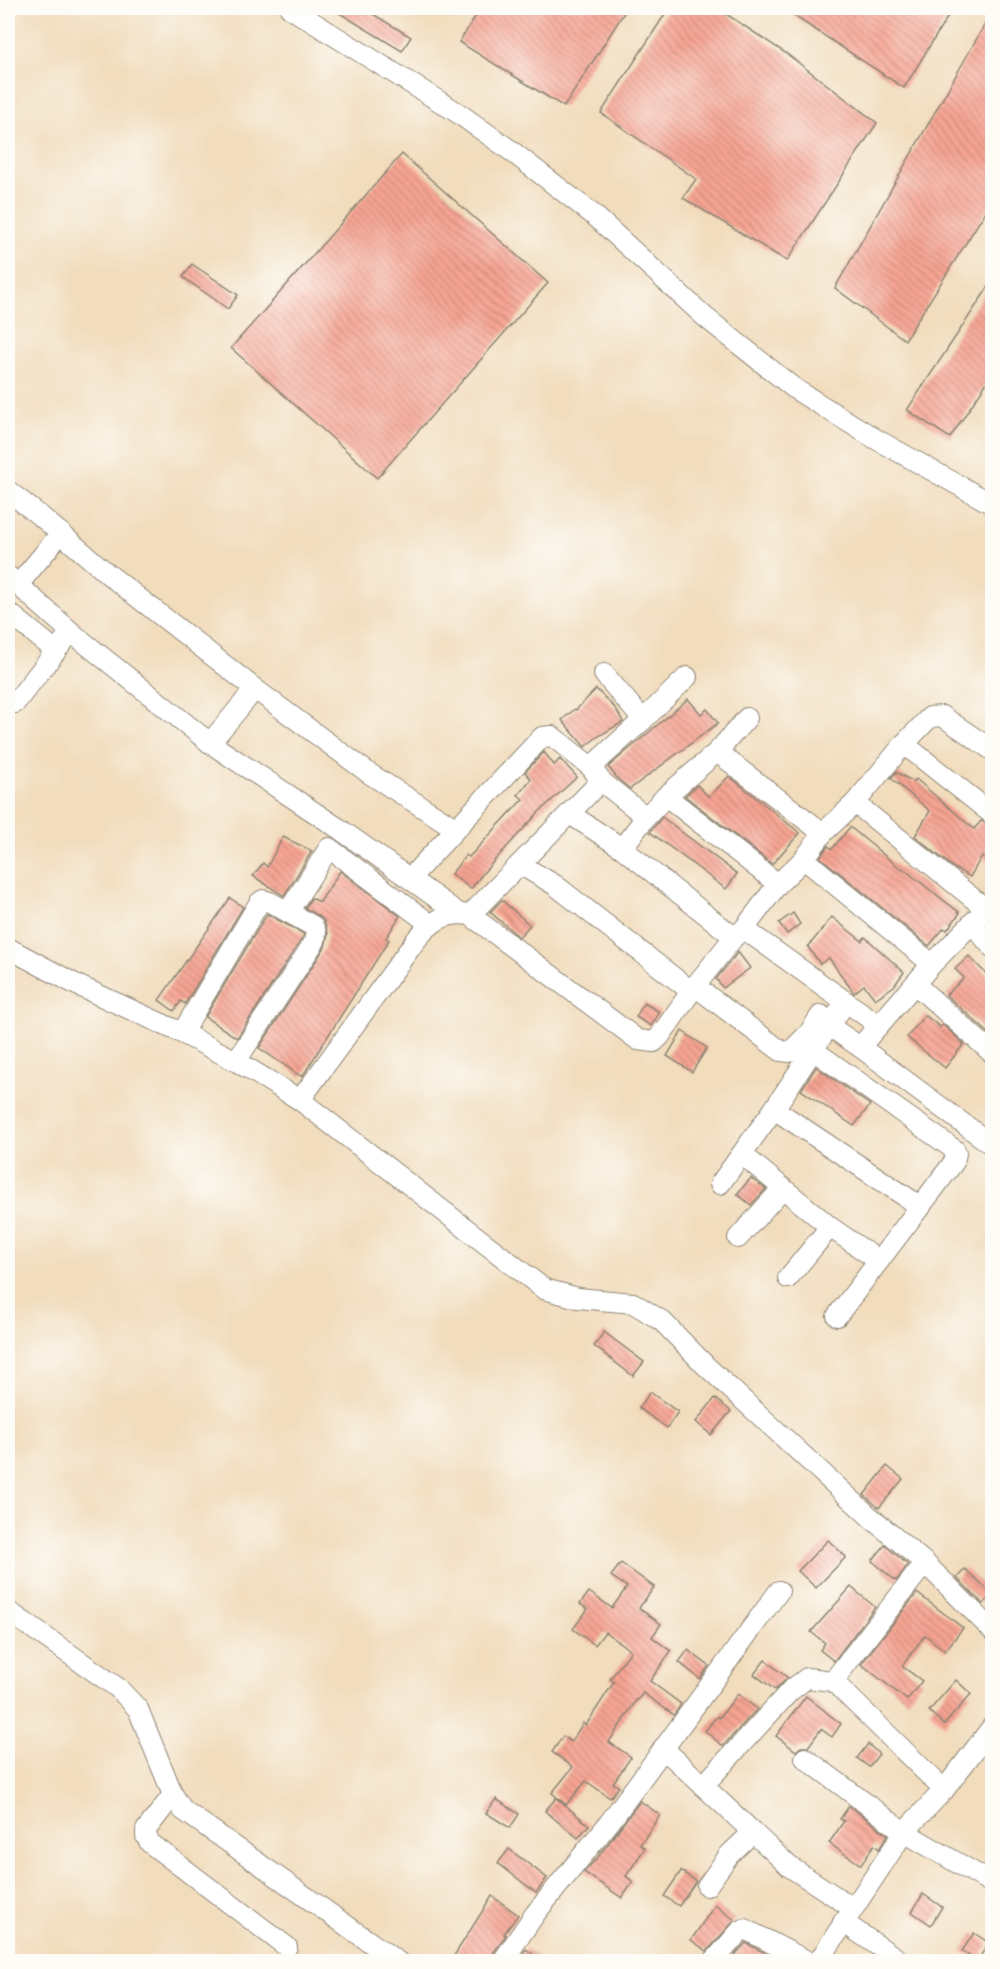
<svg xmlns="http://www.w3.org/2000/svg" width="1000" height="1969" font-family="Delius,sans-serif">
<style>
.building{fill:url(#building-back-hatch)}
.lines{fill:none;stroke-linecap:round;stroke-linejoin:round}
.minor-casing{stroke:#8e8474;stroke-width:22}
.minor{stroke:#fff;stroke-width:20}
</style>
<defs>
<pattern id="building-back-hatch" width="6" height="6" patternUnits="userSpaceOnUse" patternTransform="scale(1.5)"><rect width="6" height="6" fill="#f7a493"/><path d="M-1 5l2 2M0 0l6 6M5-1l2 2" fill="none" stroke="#c88678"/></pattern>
</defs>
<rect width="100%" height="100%" fill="#fdfcf7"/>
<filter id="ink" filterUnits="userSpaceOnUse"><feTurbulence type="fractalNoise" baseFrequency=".0167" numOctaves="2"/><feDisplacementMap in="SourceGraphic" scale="12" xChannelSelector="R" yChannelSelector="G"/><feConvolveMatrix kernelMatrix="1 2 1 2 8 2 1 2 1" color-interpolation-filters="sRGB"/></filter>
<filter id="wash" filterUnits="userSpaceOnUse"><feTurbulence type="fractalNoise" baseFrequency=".008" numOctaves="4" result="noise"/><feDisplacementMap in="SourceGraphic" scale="24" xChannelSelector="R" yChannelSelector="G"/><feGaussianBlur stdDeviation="1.35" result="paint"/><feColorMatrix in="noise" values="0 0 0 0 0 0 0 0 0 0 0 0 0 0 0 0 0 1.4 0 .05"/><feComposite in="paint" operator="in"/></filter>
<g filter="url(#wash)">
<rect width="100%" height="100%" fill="#f1dcbc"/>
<g id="blocks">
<!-- building -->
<g class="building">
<path d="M331,8h32l48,29 -9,14z"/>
<path d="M481,8h146l-63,99 -105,-65z"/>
<path d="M669,8h48l70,46 90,69 -90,138 -104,-63 13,-19 -95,-66z"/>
<path d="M782,8h171l-49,80z"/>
<path d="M993,10v190l-88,140 -70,-52z"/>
<path d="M402,154l146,129 -171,195 -146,-130z"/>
<path d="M192,264l46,31 -10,14 -45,-32z"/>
<path d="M993,280v93l-43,65 -43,-28z"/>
<path d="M596,689l20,20 7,13 -26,15 -12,10 -23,-27 13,-11 1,1z"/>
<path d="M688,699l13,15 6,-5 11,14 -88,66 -12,-10 -10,-12z"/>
<path d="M544,752l10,13 6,-6 17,18 -38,35 -55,60 -13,17 -20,-15 15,-19 3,2 54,-58 -5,-4 13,-16 -6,-7z"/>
<path d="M896,772l18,10 2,-3 58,50 7,-8 12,5v41l-11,-11 -12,21 -16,-9 -39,-32 15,-25 -39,-33z"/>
<path d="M729,776l71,57 -28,31 -87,-68 12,-11 12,12z"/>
<path d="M662,817l75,57 -11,15 -76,-57z"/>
<path d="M850,827l51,42 1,-1 58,45 -13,17 -3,-2 -15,18 -109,-89 8,-11 4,3z"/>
<path d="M283,837l29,14 -28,45 -31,-20 10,-13 4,4z"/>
<path d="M340,871l60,45 -14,22 3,2 -87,137 -43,-29 66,-101 3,-13 -4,-13 -5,-5 -14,-8 6,-10 9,4z"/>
<path d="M230,898l13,9 -58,97 -4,-3 -7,10 -15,-11z"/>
<path d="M502,900l28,25 -11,12 -29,-25z"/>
<path d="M793,913l7,11 -13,10 -8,-11z"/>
<path d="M267,914l37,20 -1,3 -66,101 -32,-21z"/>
<path d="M832,917l30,24 3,-4 39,35 -10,14 -19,13 -11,-14 -10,8 -25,-35 -9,6 -12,-17z"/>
<path d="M738,952l12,16 -27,20 -7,-9z"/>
<path d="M969,956l24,25v56l-47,-42 18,-17 -9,-9z"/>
<path d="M644,1003l16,9 -9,14 -15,-9z"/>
<path d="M925,1015l15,12 3,-2 21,19 -19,24 -38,-31z"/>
<path d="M682,1031l25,17 -15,24 -25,-16z"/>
<path d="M816,1067l54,38 -16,21 -53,-36z"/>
<path d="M751,1178l15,11 -15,16 -14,-11z"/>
<path d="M604,1332l40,30 -11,14 -39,-30z"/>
<path d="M650,1392l28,20 -11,16 -28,-20z"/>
<path d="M715,1398l16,13 -20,24 -15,-13z"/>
<path d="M887,1466l16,13 -24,29 -15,-13z"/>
<path d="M828,1540l18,17 -30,31 -18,-17z"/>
<path d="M885,1545l23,20 -12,16 -24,-20z"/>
<path d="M621,1563l33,24 -15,21 22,16 -9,13 19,14 -21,30 31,23 -7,11 -31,-22 -5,7 -1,-1 -28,43 22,15 -18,26 6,4 -9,11 -24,-17 -20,24 -14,-12 21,-26 -21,-15 11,-16 8,6 12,-19 3,2 28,-43 -4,-3 21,-28 -26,-19 -10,13 -22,-16 15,-20 -8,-5 9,-12 23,16 15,-21 -16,-11z"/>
<path d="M965,1569l28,25 -10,10 -26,-26z"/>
<path d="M851,1587l24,20 -41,54 -14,-11 5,-7 -14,-11z"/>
<path d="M917,1593l46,35 -18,23 -20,-16 -23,31 20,15 -15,19 -46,-36z"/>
<path d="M688,1650l21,16 -9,13 -21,-17z"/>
<path d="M765,1660l23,18 -13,12 -21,-16z"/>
<path d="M956,1680l15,14 -27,31 -15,-14z"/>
<path d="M738,1694l19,15 -34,37 -18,-15 12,-15 2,2z"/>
<path d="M806,1696l35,28 -9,13 -11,-8 -13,18h-7l-5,4 -20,-15z"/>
<path d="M868,1744l11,10 -10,13 -12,-9z"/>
<path d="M556,1798l33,27 -11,13 -33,-27z"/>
<path d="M496,1799l23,15 -9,14 -24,-15z"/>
<path d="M640,1801l20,14 -20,30 5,3 -19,28 7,6 -11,16 -38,-26 14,-15z"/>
<path d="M849,1806l39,29 -9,14 -5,-4 -13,20 -32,-22 15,-22 -4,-2z"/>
<path d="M509,1849l38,29 -11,15 -38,-30z"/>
<path d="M681,1871l15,10 -17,25 -15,-10z"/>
<path d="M923,1894l19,13 -11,18 -19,-13z"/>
<path d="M492,1896l26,19 -14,19 2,1 -14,20 -2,7h-40z"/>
<path d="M715,1905l20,15 -28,31 -16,-11z"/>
<path d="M974,1933l15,10 -12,18 -15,-10z"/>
<path d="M746,1943l36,19h-37l-10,-7z"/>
<path d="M526,1949l17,13h-26z"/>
</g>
</g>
</g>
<g filter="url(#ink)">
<use href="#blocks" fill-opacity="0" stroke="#8e8474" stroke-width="1.5"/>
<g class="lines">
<defs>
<g id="minor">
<path d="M290,8l168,105 52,37 85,66 110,101 90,72 79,49 118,66"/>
<path d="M8,491l36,28 64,55 147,115 115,85 85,54"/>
<path d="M8,576l63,56 139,111 131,87 117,83"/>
<path d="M18,585l43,-52"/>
<path d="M8,612l48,39"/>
<path d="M604,674l39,46"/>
<path d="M8,703h7l56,-71"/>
<path d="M210,743l45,-54"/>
<path d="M904,744l88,70"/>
<path d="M717,752l106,81"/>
<path d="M591,767l52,-47 44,-43"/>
<path d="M666,796l112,88"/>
<path d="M855,803l131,106"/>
<path d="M570,814l52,34 112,89"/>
<path d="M622,848l24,-31"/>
<path d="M804,859l128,105"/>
<path d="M521,865l34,20 136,106"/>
<path d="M410,878l132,-141 10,-1 39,31 10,14 45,36 20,-21 51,-44 30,-34"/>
<path d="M992,903l-60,61 -72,83 132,98"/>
<path d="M288,912l41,-64 101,76"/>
<path d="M470,915l131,-134"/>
<path d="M972,923l20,24"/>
<path d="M744,929l102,73 -17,24 31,21"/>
<path d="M8,948l69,37 105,48 54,28 64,39 244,189 34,9 55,5 29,18 45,46 162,149 56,47 67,67"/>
<path d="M915,984l77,69"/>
<path d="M695,986l86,65 9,1 19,-19 12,-18"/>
<path d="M846,1002l33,23"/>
<path d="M182,1033l77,-130 4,-3 7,2 43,24 3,7 -1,8 -79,120"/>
<path d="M813,1050l142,100 1,3 -2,9 -117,154"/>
<path d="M300,1100l116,-160c15,-18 29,-29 54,-25l168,125 16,2 6,-6 35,-50 39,-49 10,-8 34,-45 26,-25 19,-26 32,-30 49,-59 26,-27 12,-1 50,34"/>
<path d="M774,1109l147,98"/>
<path d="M743,1155l87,72 49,34"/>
<path d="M720,1184l54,-75 55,-83 -10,-7"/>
<path d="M738,1238l44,-49"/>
<path d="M788,1278l42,-51"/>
<path d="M925,1563l-92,118 111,109"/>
<path d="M8,1611l110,77 20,21 35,86 10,15 215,152"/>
<path d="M663,1748l127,119 63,41"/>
<path d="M805,1758l99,74 88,51"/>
<path d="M703,1786l87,-95 17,-13 26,3"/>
<path d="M173,1795l-27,35v6l4,7 137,104"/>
<path d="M707,1886l22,-31 24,-23"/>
<path d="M843,1922l59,40"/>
<path d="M502,1962l33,-48 74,-91 170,-232"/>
<path d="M713,1962l27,-31 5,-2 64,33"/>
<path d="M818,1962l86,-130 40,-42 48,-63"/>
</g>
</defs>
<!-- minor casing -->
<use href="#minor" class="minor-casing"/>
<!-- minor -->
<use href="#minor" class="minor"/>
</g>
</g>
<!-- margin -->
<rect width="1000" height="1969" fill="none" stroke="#fdfcf7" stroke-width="30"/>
</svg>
